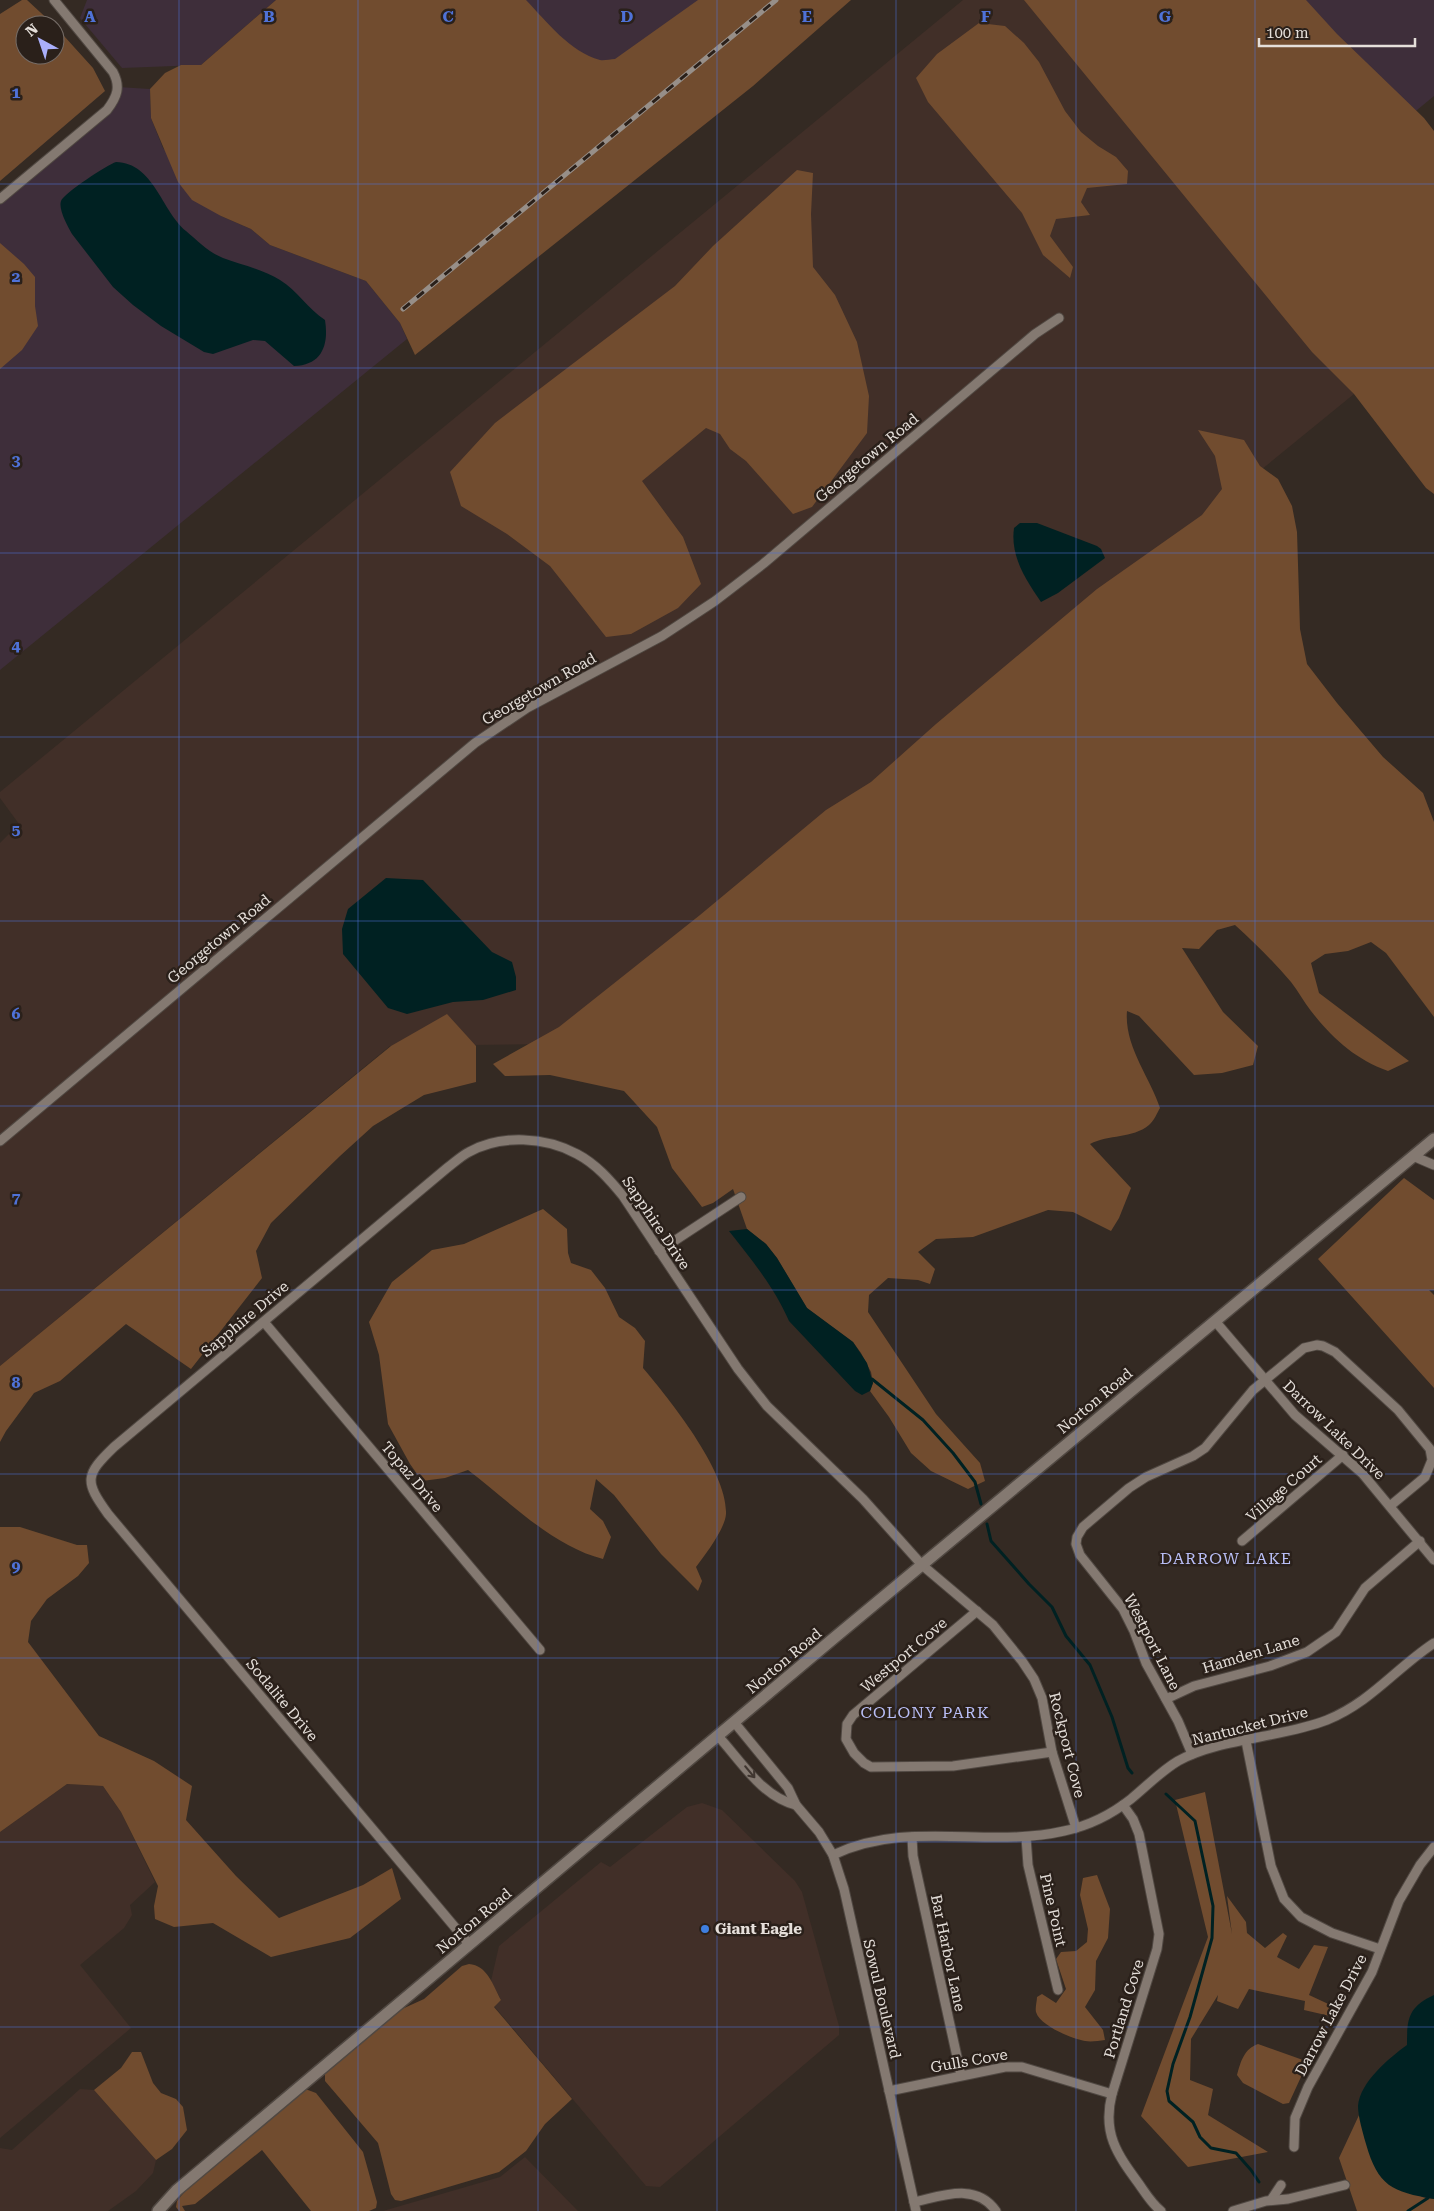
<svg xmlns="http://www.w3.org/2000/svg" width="1434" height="2211" font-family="'Roboto Serif',serif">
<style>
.commercial{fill:#412f28}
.industrial{fill:#3e2e3a}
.green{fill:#714c2f}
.water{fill:#002122}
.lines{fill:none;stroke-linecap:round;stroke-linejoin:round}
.stream{stroke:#002122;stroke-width:3}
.minor-casing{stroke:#504842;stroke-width:11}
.tertiary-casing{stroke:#504842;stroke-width:14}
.minor{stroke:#847971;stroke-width:9}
.tertiary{stroke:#847971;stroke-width:11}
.rail-casing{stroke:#978f89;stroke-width:5}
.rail{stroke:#2a201a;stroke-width:3;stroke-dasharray:9;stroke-linecap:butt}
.oneway{stroke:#403630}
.grid{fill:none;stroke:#4f72d8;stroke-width:1;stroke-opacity:0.55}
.shop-dot{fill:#3f7fe0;stroke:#2a201a;stroke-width:2}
.labels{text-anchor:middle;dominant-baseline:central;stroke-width:5;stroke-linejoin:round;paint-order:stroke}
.street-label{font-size:15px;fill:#e5dfda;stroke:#2a201a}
.poi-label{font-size:15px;font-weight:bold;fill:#e5dfda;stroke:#2a201a;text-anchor:start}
.neighbourhood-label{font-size:16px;letter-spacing:1px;fill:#b9bef6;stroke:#2a201a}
.grid-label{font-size:16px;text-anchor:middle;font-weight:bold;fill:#4f72d8;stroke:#2a201a;stroke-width:5;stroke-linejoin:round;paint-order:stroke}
</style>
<rect width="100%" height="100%" fill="#342a23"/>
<!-- commercial -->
<g class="commercial">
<path d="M963,0h62l329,394 -797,650 -167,2 -390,320v-523l19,-19 -19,-26v-6z"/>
<path d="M67,1784l36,2 18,26 34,70 -25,23 2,10 -8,13 -44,37 51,63 -131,110v-306z"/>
<path d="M702,1803l20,7 73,71 7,11 37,134v9l-179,152 -14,-1 -152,-180 7,-6 -10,-19 8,-35 102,-84 9,5 77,-60z"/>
<path d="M80,2089l14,1 62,70 -3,13 -17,18 -28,20h-108v-63l12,2z"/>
<path d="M525,2157l53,54h-195l117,-34z"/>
</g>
<!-- industrial -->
<g class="industrial">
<path d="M87,0h189l-75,65 -79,3 -42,-50z"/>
<path d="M525,0h180l-109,85z"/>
<path d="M1296,0h138v96l-34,28z"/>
<path d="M118,87l32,2 1,29 12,30 58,68 30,13 19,16 96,36 34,42 7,16 -407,331v-471l107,-89z"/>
</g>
<!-- green -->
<g class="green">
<path d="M22,0h5l27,25h-29v30h30v-29l38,42 12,23 -105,90v-167z"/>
<path d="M276,0h250c20,21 44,52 74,60 4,1 10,-1 15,-1l83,-59h153l-98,86 -338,269 -15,-32 -34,-42 -96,-36 -19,-16 -30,-13 -29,-16 -14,-18 -27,-64 -1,-29 15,-16 16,-8h20z"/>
<path d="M1024,0h282l31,34 87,84 10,13v363l-8,-6 -72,-94 -42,-42z"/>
<path d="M979,23l26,3 19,17 15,19 26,49 16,21 17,14 18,11 12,14 -1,13 -40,4 -6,14 9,13 -34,4 -6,17 23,31 -3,11 -27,-23 -21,-42 -94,-111 -12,-24 21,-24z"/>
<path d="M797,170l16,3 -2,41 2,53 22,28 22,47 12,54 -2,37 -55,74 -19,7 -47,-53 -16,-12 -10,-15 -14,-6 -64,53 41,56 18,47 -23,24 -47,26 -25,3 -56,-71 -43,-32 -46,-28 -11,-34 45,-49 180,-137 38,-40z"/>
<path d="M0,243l24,21 11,13v29l3,20 -16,24 -22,19z"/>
<path d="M1198,430l46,10 16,26 18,13 14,27 5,26 3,97 7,35 30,39 46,54 40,36 11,29v195l-48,-64 -15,-11 -23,9 -23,3 -14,9 8,30 90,68 -21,10c-33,-12 -55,-32 -77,-60 -7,-9 -13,-20 -20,-29 -17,-20 -36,-39 -56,-57l-18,5 -18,19 -17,-1 41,64 35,34 -5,19 -31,8 -28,2 -55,-59 -12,-5c-3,35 23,66 33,97 -3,5 -6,13 -11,17 -17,14 -40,9 -59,19l41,44 -12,30 -8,13 -38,-19 -25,-2 -75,27 -37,2 -18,13 17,17 -5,15 -12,-4 -30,-2 -19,17 -1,17 68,102 44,49 5,18 -17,8 -37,-18 -20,-18 -22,-36 -19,-26 3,-8 -2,-11 -10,-19 -8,-11 -46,-34 -30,-50 -11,-14 -19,-15 -14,-40 -20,14 -11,4 -30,-39 -15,-41 -33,-36 -74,-16 -45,1 -12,-12 66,-37 141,-112 126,-105 45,-28 65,-58 161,-135 105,-74 20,-26 -7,-33z"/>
<path d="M447,1014l29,32v36l-52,13 -51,31 -33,30 -69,67 -15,28 6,27 -71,91 -65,-45 -66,57 -26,12 -28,38 -6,11v-76l391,-320z"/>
<path d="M1404,1178l30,22v90h-5l5,5v93l-116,-129z"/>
<path d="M543,1209l24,20 1,24 3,10 20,7 14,18 14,29 16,11 10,13 -2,27c27,32 85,104 83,146 -1,15 -21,41 -30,53l6,14 -4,10 -37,-37 -47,-59 -18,-16 -6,30 13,12 8,16 -8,22c-51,-13 -94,-58 -135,-89l-23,8 -23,3 -12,-17 -22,-40 -9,-69 -10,-33 23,-40 40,-32 32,-6z"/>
<path d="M0,1527h20l57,18h10l2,18 -11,13 -31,23 -16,22 -3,21 71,94 55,25 38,25 -6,34 50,56 43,42 84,-33 29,-17 9,31 -51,39 -79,19 -58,-34 -39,4 -19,-8 -1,-13 4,-20 -37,-74 -18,-26 -36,-2 -67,48z"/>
<path d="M1205,1792l27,142 -5,-38 19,26 1,11 18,15 18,-15 4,3 -10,21 22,12 15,-24 14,2 -19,48 28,13 -7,8 -26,-6 1,-9 -56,-12 -11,20 -21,-8 1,-6 -27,44 -1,41 23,9 -5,26 60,37 -80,15 -47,-51 67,-179 -33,-137z"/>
<path d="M1097,1875l13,34 -2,29 -12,23 -1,29 -10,17 18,23 2,10c-7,1 -14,2 -20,1 -12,-2 -45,-15 -49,-29 -1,-4 1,-11 1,-15l5,-3 14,9 10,-14 -10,-30 5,-7 15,-1 11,-9 1,-13 -8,-34 3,-17z"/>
<path d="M469,1964c18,1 24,21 32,36l-7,7 78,92 -27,25 -19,27 -27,21 -98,29 -6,-1 -4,-6 -13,-51 -53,-62v-8l6,-8 71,-56 22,-10 38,-33z"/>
<path d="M1258,2044l45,16 3,6 -17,37 -6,1 -40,-21 -6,-8c4,-14 7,-26 21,-31z"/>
<path d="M132,2052h9l12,31 8,10 15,6 7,8 4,23 -15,19 -16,11 -62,-70 27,-22z"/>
<path d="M303,2090h5l8,3 47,59 14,50 -1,6 -7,3h-58l-49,-61 -67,54 -13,2 3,5h-6l-3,-4 1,-6 18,-22z"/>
<path d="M1360,2113l5,26 57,58 12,2v12h-77l-18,-53z"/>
</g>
<!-- water -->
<g class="water">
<path d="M116,162c38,1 45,48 70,69 12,10 22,21 37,27 18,7 40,11 57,22 17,10 28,29 45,40 4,25 -3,45 -31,46l-29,-25 -12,-1 -40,14 -9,-2 -43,-26 -28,-21 -20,-18 -41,-53c-4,-7 -14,-25 -11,-33 3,-8 46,-36 55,-39z"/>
<path d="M1020,523h17l60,23 4,3 4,9 -47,35 -17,9c-15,-22 -31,-46 -27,-74z"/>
<path d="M386,878l37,2 69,72 20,10 4,15v13l-33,10 -30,2 -46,12 -19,-6 -45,-54 -1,-25 6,-20z"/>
<path d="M747,1229l19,15 11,14 30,50 46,34 14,21 6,20 -3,8 -8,4 -7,-4 -66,-70c-14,-33 -38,-62 -60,-90z"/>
<path d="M1434,1995v204c-42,-7 -56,-13 -68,-55 -3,-11 -8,-27 -8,-38 2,-24 31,-48 49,-61 0,-26 1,-38 27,-50z"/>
</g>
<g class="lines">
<!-- stream -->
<g class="stream">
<path d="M872,1379l51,41 30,33 22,29 6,22"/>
<path d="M987,1524l4,17 38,43 23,23 14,29 24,29 22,52 16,51 4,5"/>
<path d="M1166,1794l29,27 18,85 -1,32 -22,79 -17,47 -6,27 2,10 24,21 7,15 11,11 25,5 15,17 8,12"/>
<path d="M1408,2211l20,-13"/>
</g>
<defs>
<g id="minor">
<path d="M0,199l107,-89c10,-13 14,-23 6,-38l-59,-72"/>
<path d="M0,1141l475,-398 52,-35 135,-72 53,-35 48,-37 272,-230 24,-16"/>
<path d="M1413,1156l21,9"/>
<path d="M659,1251l82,-54"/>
<path d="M1215,1321l80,94 67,58 72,87"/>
<path d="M264,1322l276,328"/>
<path d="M1242,1541l101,-86"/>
<path d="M977,1611l-124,104 -6,9 -1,15 8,14 10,10 7,4 82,-1 99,-14"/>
<path d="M1166,1699l28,-13 76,-20 37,-14 29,-20 29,-44 55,-47"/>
<path d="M734,1722l54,66 8,17 23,27 14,23 11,34 72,322"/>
<path d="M718,1736c23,25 44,61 78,69"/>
<path d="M1246,1741l25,125 13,33 17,18 31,16 48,16"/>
<path d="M1192,1754l-14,-33 -32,-58 -12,-32 -11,-22 -43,-54 -4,-11 1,-7 6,-10 46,-39 17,-11 47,-21 12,-8 48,-58 51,-42 13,-3 6,1 12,6 63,58 32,39 2,11 -7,17 -35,29"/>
<path d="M1123,1805l10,14 6,15 20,100 -2,15 -45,145c-10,39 5,60 27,90 7,10 13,20 22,27"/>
<path d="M912,1837l1,19 48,219"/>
<path d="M1026,1837l2,28 30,125"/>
<path d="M833,1855c75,-36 153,-6 231,-24 24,-5 48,-17 67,-32 16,-13 30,-28 47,-38 42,-23 103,-23 149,-41 44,-18 69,-52 107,-77"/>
<path d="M469,1944l-361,-430c-24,-33 -23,-39 6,-67l333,-279c7,-5 14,-12 22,-16 32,-18 77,-15 108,2 19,10 33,26 46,42l115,173 29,37 96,93 59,66 71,60 29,36 12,18 8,19 10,54 24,76"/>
<path d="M889,2091l116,-24h17l90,27"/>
<path d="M1294,2147l1,-29 13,-31 64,-115 27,-71 21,-36 14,-18"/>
<path d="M1271,2200l10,-15"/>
<path d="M914,2202c28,-6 62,-20 82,9"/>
<path d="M1233,2211l33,-10 22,-2 57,-14"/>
</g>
<path id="tertiary" d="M158,2211l19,-21 50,-42 607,-510 600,-499"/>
</defs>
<!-- minor casing -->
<use href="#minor" class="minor-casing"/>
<!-- tertiary casing -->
<use href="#tertiary" class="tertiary-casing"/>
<!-- minor -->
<use href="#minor" class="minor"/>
<!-- tertiary -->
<use href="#tertiary" class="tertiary"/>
<defs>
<path id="rail" d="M403,309l373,-309"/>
</defs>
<!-- rail casing -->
<use href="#rail" class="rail-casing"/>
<!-- rail -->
<use href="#rail" class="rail"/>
</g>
<!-- one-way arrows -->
<defs><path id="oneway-shaft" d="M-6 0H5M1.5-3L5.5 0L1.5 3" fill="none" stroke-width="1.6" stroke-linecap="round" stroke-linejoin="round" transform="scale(1.25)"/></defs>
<use class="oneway" href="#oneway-shaft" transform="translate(750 1772) rotate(50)"/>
<!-- grid -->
<path class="grid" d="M179,0v2211M358,0v2211M538,0v2211M717,0v2211M896,0v2211M1076,0v2211M1255,0v2211M0,184h1434M0,368h1434M0,553h1434M0,737h1434M0,921h1434M0,1106h1434M0,1290h1434M0,1474h1434M0,1658h1434M0,1842h1434M0,2027h1434"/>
<!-- markers -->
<circle class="shop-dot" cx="705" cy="1929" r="5"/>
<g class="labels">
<!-- street labels -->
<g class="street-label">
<text transform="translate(867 458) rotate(-40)">Georgetown Road</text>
<text transform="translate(539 689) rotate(-30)">Georgetown Road</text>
<text transform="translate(219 939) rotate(-40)">Georgetown Road</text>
<text transform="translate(656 1223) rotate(56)">Sapphire Drive</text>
<text transform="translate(245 1319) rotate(-40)">Sapphire Drive</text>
<text transform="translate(1095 1401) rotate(-40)">Norton Road</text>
<text transform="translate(1334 1430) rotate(44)">Darrow Lake Drive</text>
<text transform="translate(412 1477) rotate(50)">Topaz Drive</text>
<text transform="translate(1284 1488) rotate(-41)">Village Court</text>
<text transform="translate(1152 1642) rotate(63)">Westport Lane</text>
<text transform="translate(1251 1654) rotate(-17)">Hamden Lane</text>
<text transform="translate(904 1655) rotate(-40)">Westport Cove</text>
<text transform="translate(784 1661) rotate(-40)">Norton Road</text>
<text transform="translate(282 1700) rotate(50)">Sodalite Drive</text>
<text transform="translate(1250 1726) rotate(-14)">Nantucket Drive</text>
<text transform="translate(1067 1745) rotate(76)">Rockport Cove</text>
<text transform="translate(1053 1910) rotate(77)">Pine Point</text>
<text transform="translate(474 1921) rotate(-40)">Norton Road</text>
<text transform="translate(948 1953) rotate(78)">Bar Harbor Lane</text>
<text transform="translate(882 1999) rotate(77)">Sowul Boulevard</text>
<text transform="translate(1124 2009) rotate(-73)">Portland Cove</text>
<text transform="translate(1331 2015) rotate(-62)">Darrow Lake Drive</text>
<text transform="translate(969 2061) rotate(-10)">Gulls Cove</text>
</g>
<!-- poi labels -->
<g class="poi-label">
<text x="715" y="1929">Giant Eagle</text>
</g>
<!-- neighbourhood labels -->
<g class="neighbourhood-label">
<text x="1226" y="1558">DARROW LAKE</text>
<text x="925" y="1712">COLONY PARK</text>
</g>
</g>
<g class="grid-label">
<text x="90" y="22">A</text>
<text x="269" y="22">B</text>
<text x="448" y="22">C</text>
<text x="627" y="22">D</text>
<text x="807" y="22">E</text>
<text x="986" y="22">F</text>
<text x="1165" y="22">G</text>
<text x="16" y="98">1</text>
<text x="16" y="282">2</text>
<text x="16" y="466">3</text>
<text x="16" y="651">4</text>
<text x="16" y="835">5</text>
<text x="16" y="1019">6</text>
<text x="16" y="1203">7</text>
<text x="16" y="1388">8</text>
<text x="16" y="1572">9</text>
</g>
<!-- north arrow -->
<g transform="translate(40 40) rotate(320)"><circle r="24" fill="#2a201a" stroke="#756c67"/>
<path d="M0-4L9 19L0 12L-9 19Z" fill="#aaaffb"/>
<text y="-8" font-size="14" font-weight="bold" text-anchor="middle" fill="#e5dfda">N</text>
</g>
<!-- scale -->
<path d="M1259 38v8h156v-8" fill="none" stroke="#e5dfda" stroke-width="2.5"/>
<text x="1266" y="38" font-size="15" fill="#e5dfda" stroke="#2a201a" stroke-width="4" paint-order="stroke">100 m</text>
</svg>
